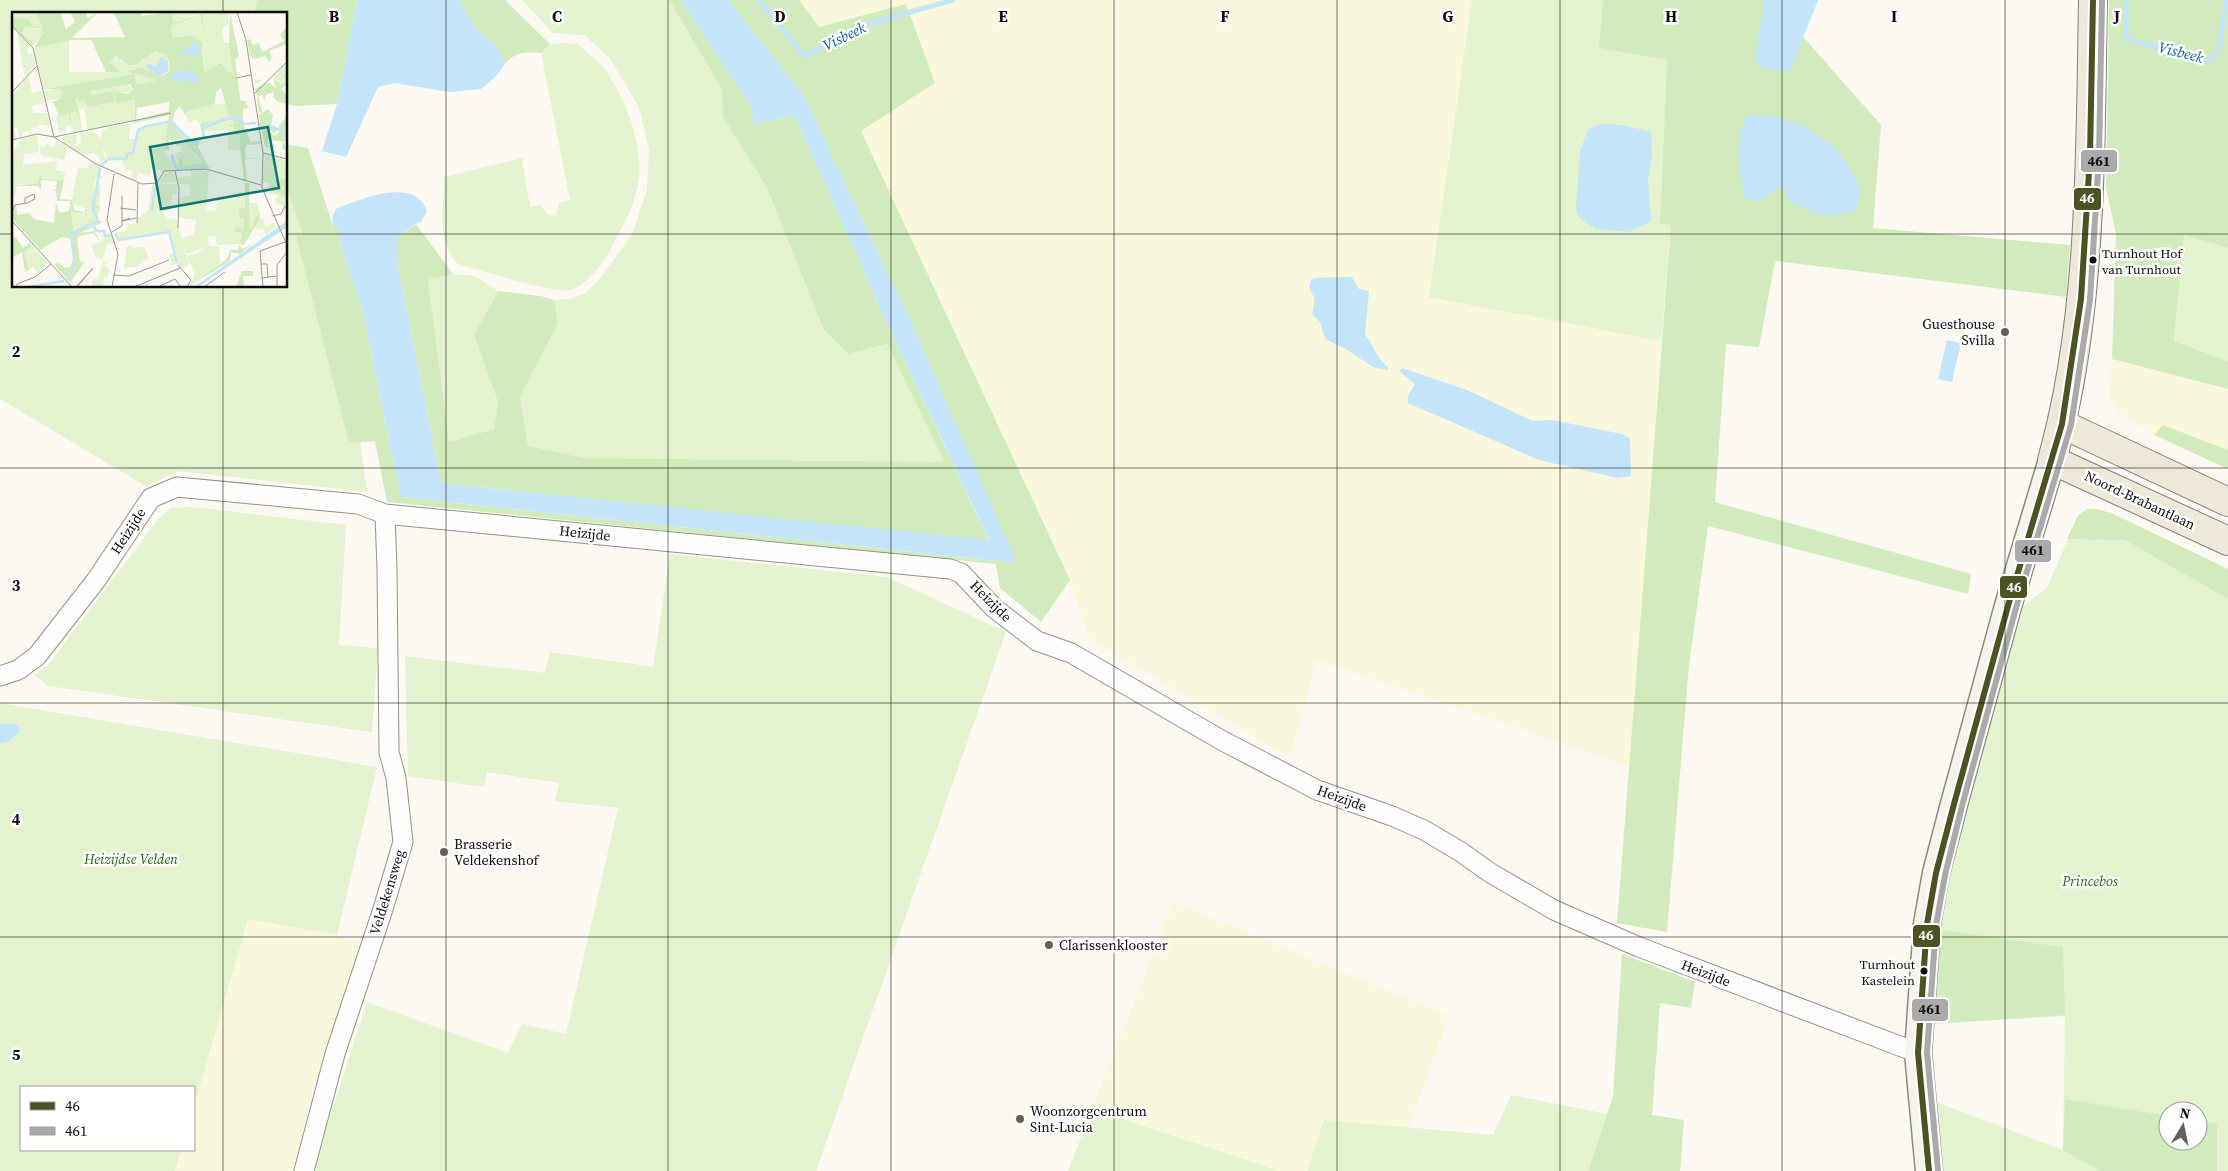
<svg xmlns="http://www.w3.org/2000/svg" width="2228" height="1171" font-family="'Source Serif 4',serif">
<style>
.farmland{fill:#f9f7dc}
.green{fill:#e3f2cf;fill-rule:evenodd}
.forest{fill:#d2ebbc}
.water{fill:#c4e4f9}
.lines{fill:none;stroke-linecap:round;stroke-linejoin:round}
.stream{stroke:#c4e4f9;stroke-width:5}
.street-casing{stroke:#949390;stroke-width:21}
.secondary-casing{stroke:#8b8a86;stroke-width:29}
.primary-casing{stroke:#81817d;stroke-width:30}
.street{stroke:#fefefd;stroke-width:19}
.secondary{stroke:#f5f4e8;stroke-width:26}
.primary{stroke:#ede8d8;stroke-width:28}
.bus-1-casing{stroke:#fff;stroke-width:10}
.bus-2-casing{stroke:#fff;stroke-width:10}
.bus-1{stroke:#4a5321;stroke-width:6}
.bus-2{stroke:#aaa;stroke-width:6}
.grid{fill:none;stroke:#0d0d0d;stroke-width:1;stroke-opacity:0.55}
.bus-dot{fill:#0d0d0d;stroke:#fff;stroke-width:2}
.poi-dot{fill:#60605d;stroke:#fff;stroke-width:2}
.labels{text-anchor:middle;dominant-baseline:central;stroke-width:5;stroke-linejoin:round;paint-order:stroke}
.bus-label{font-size:13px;fill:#0d0d0d;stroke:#fff;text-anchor:start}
.poi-label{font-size:14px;fill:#0d0d0d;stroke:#fff;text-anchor:start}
.street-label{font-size:14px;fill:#0d0d0d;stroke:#fff}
.park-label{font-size:14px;font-style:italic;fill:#266b17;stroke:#fff}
.water-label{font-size:15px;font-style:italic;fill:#0b5faa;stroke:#fff}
.inset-river{fill:none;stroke:#c4e4f9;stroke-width:2.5}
.inset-road{fill:none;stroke:#9c9b96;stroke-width:1}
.view{fill:#0f766e;fill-opacity:0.15;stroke:#0f766e;stroke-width:2.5}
.inset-edge{fill:none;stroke:#0d0d0d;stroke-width:2.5}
.grid-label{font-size:16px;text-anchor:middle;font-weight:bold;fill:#0d0d0d;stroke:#fff;stroke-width:5;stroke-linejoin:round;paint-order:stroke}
.line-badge{stroke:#fff;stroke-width:2}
.badge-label{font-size:14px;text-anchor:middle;font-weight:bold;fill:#fff}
.pale-badge-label{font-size:14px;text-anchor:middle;font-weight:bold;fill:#111}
</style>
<rect width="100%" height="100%" fill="#fbf9f1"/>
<!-- farmland -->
<g class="farmland">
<path d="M799,0h673l-43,297 232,44 -32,425 -313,-106 -25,94 -5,1 -197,-117 -19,-58 -209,-450 74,-47 -29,-79 -87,23z"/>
<path d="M2112,359l116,30v61l-65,-25 -9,10 -36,-23 -9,-19z"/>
<path d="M1174,902l275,114 -41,112 -84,-8 -17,51h-28l-187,-62z"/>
<path d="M248,919l89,16 26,9 -53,156 -16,71h-119l6,-21h13v-44z"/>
</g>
<!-- green -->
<g class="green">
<path d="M0,0h257l-3,14h-240v272h272v-101l17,50 -7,1 53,206 11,-1 7,51 -187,-21 -34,15 -146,-87z"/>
<path d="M522,0h147l53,89 1,28 43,69 58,144 24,24 39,-10 59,118 -361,-4 -57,-12 -8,-49 38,-74 -4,-23 16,-1 14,-5 14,-13 34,-46 15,-45 2,-41 -10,-42 -30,-50 -25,-22 -31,-2z"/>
<path d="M1472,0h131l-3,48 67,12 -7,164 11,1 -10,116 -232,-44z"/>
<path d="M565,43l13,1c8,7 18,15 25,23 21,27 40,76 36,111 -3,25 -16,48 -28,70 -7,15 -25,39 -42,42 -19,3 -88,-20 -111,-26 -22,-19 -14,-60 -14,-87l78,-19 8,49 10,-2 8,10h8l3,-12 11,-3 -29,-147 9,-9z"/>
<path d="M2184,235l44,13v113l-54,-20z"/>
<path d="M453,274l22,2 23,15 -24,44 24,67 -4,27 -45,13 -21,-163z"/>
<path d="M191,507l155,18 -7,120 39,3 -6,84 -324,-46 -13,-11 15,-12 109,-145 12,-10z"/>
<path d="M2087,509h9l15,4 117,56v602h-284l-8,-69 127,48 2,-134 -132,8 8,-94 12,-66 69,-257 25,-19 31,-72zM2168,1111h30v30h-30z"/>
<path d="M670,554l217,23 119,55 -190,539h-500l9,-39 42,-130 141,51 14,-29 44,10 52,-226 -63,-7 4,-18 -72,-11 -3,15 -76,-11 -3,-120 140,17 5,-21 103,15z"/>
<path d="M0,703l377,64 -40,168 -89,-16 -54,187v-19h-173v63h160l-6,21h-175z"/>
<path d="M1511,1095l96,19 -19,57h-281l17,-51 169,15z"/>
<path d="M1092,1109l187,62h-211z"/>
</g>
<!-- forest -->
<g class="forest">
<path d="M257,0h100l-20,104 -43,2 -8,-2v-90h-32z"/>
<path d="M459,0h46l45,44 -9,9c-16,-1 -25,-2 -36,11l-9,-19 -19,-16z"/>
<path d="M669,0h12l70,107 3,17 41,-8 87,196 107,229 -548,-58 -44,-222v-23l19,-14 37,50 -25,5 21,163 45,-13 4,-27 -24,-67 24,-44 42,5 14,4 4,23 -38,74 8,49 57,12 360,4 -58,-118 -39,10 -24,-24 -58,-144 -43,-69 -1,-28z"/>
<path d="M729,0h70l20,27 87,-23 29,79 -74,48 209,449 -29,42 -41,-34 -4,-24 -609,-62 -12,-61 -26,2 -53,-207 7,-1 -17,-50v-41l22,4 25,79 5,-2 4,26 21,62 38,184 615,66 -104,-239 -109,-229z"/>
<path d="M1603,0h198l-3,31 83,94 -8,103 197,17 -4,52 -291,-36 -16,86 -33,-3 -11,158 256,72 -3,20 -260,-68 -19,139 -22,267 -50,-9 54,-698 -11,-1 7,-164 -68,-12z"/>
<path d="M2109,0h119v248l-44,-13 -10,106 54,20v28l-116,-30 4,-125 -10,-46z"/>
<path d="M2163,425l65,25v19l-74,-34z"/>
<path d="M2087,509h9l15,4 117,56v30l-103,-59 -58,-1 11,-23z"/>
<path d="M1941,930l122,17 2,68 -132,9z"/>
<path d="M1622,954l73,28 -4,26 -31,-5 -8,112 32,5 -4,51h-92l25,-75z"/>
<path d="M2065,1099l103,17v25h30v-20l19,3v47h-116l-38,-21z"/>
</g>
<!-- water -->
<g class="water">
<path d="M357,0h102l18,29 19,16 9,19 -9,12 -15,13 -31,3 -55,-9 -17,4 -32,70 -24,-6 15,-47z"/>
<path d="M681,0h48l74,95 109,229 105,239 -616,-66 -38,-184 -21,-62 -4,-25 -5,1 -1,-9 4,-9c24,-10 79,-33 91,2l-6,11 -6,2 -18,14v23l44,222 548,57 -107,-228 -87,-196 -41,8 -3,-17z"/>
<path d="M1764,0h54l-28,71 -28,-3 -7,-9z"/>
<path d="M1748,115l32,2 25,10 29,20 14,18 12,25 -4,22 -34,4 -32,-14 -8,-17 -21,16 -16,-2c-5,-23 -13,-65 3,-84z"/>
<path d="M1598,124l24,1 29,7 1,23 -4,26 3,40 -22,11 -33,-3 -18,-13 -2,-8 4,-57 8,-21z"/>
<path d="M1344,277h8l7,12 10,2 -4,44c11,13 9,20 23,32v3l-15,-3 -27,-18 -21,-10 -5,-17 -8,-8 3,-15 -6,-12 2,-7 3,-2z"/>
<path d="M1947,340l14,3 -9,39 -14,-3z"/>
<path d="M1402,368l65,22 66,31 19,-1 70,14 8,4 1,38 -14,2 -78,-18 -131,-57v-7l7,-12 -16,-13z"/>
<path d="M0,723l17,2 3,5c-5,8 -10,12 -20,13z"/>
</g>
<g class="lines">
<!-- stream -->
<g class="stream">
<path d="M759,0l45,56 67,-33 82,-23"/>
<path d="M2126,0v37l8,4 73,20 8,-4 5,-15 6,-42"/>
</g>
<defs>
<g id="street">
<path d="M0,676l18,-6 19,-14 60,-77 54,-81 26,-11 181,17 27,10 565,55 11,4 33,35 43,33 34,12 152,88 94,49 75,26 32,14 37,22 28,20 65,38 85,37 279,106"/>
<path d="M304,1171l31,-117 48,-145 20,-67 -7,-64 -7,-26 -2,-183 -2,-55"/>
</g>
<path id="secondary" d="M1929,1171l-11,-118 9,-129 9,-51 18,-69 54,-198 44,-146"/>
<g id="primary">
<path d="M2093,0c-3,150 0,315 -41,460l176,81"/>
<path d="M2062,424l166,78"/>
</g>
</defs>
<!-- street casing -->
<use href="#street" class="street-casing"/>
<!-- secondary casing -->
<use href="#secondary" class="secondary-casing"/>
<!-- primary casing -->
<use href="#primary" class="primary-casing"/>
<!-- street -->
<use href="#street" class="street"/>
<!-- secondary -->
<use href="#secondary" class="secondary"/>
<!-- primary -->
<use href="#primary" class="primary"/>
<defs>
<path id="bus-1" d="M1929,1171l-11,-118 9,-129 9,-51 18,-69 54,-198 54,-182 19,-125 9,-143 3,-156"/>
<path id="bus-2" d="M1938,1170l-11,-117 9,-128 9,-50 17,-69 54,-198 55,-183 19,-125 9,-144 3,-156"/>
</defs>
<!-- bus-1 casing -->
<use href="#bus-1" class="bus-1-casing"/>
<!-- bus-2 casing -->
<use href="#bus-2" class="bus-2-casing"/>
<!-- bus-1 -->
<use href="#bus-1" class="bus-1"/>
<!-- bus-2 -->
<use href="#bus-2" class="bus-2"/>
</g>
<!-- grid -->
<path class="grid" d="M223,0v14M446,0v1171M668,0v1171M891,0v1171M1114,0v1171M1337,0v1171M1560,0v1171M1782,0v1171M2005,0v1171M0,234h14M286,234h1942M223,286v885M0,468h2228M0,703h2228M0,937h2228"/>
<!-- markers -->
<g class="bus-dot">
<circle cx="2093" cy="260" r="4.5"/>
<circle cx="1924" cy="971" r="4.5"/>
</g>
<g class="poi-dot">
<circle cx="2005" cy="332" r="5"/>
<circle cx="444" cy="852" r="5"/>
<circle cx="1049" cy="945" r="5"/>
<circle cx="1020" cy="1119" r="5"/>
</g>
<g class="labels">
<!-- bus labels -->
<g class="bus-label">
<text x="2102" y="253">Turnhout Hof<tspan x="2102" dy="16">van Turnhout</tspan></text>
<text x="1915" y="964" text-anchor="end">Turnhout<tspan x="1915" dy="16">Kastelein</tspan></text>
</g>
<!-- poi labels -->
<g class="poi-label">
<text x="1995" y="324" text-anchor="end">Guesthouse<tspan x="1995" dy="16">Svilla</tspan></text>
<text x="454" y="844">Brasserie<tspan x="454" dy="16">Veldekenshof</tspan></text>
<text x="1059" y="945">Clarissenklooster</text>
<text x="1030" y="1111">Woonzorgcentrum<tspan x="1030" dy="16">Sint-Lucia</tspan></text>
</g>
<!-- street labels -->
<g class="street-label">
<text transform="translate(2140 500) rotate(25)">Noord-Brabantlaan</text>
<text transform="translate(128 531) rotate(-57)">Heizijde</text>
<text transform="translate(585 533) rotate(6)">Heizijde</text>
<text transform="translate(991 601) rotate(45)">Heizijde</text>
<text transform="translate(1342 798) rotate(20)">Heizijde</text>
<text transform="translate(387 892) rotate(-73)">Veldekensweg</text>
<text transform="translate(1706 973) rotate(21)">Heizijde</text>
</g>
<!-- park labels -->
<g class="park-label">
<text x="131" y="859">Heizijdse Velden</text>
<text x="2090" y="881">Princebos</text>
</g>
<!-- water labels -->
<g class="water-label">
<text transform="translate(844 36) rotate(-26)">Visbeek</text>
<text transform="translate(2181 52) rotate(14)">Visbeek</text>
</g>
</g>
<!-- overview -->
<g transform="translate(12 12)">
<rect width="275" height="275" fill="#fbf9f1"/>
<path d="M0,0h24l8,16 -11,-2 -4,-7 -17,-1zM160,0h28v1l-28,10zM195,0h21l1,12 -7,5 2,14h5l2,5 2,24 -29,1 -1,-27 -10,-10 -22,1v-11l29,-11 3,20 -1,-21zM14,15l17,3 -10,15 -11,-12zM5,20l11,12 -1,10 6,-1 2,13 -10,11zM57,28v32h52l-11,-10 1,-4 8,-1 2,5 14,3 21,-14 11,5 3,15 -11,6 -22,-8 -10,1 -2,2 16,1 18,7 -22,5 -3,-11 -91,15 -9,-41zM275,51v14l-4,-1 4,5 -7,4 -6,-8zM16,63l4,18 10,-2 3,12 -13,3 1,7h14l3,13 -11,-2 -1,3 -7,1 1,8 -4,-5 -6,2v5h-3l-1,-10h-5l4,11h-5v-43zM114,71l7,7 -2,2h-12l16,7v22l-47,9 -4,-21h-5l3,22 -9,2 -2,-21 4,-15 11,3 1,6 25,-15 -21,4 -2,-4zM49,76l1,10 -16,3 -2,-10zM214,91l3,15 -26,8 11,-7 -14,5 -4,-5 -7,4 -4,-8 1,-4 13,-5zM57,101l2,12 -5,1 -1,8 -1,-3 -5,1 -3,-16zM222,107l7,31h-13v-20l-24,2v-3zM157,109l-5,29 10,20 -11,2 -11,-4 -2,8 -12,-3 -2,8 -5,-2 1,-8 -7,-1v-4l-3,-2 2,-5 -17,-1 -2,-7 -3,-1 4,9 -4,3 -8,-10 -10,4 -21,-14 1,-6 13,-2v8l-5,5 9,-3 -1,-11 14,-2 6,9 2,-9 5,-3 24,-5 -2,16h7l2,-9zM25,123l2,17 -15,2 -1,11 34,-4 -2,9 10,2 -1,8 -22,-1 -3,4 -22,1 -3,18 -2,-43 7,-19zM171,126l14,19 8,6 -23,3v-8l-3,-1 -1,9 -3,-13 7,-1 -2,-8 -7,-4zM45,129l10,6 -3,13 -23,-4 -2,-10 7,1 1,-3 7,3zM253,143l22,6 -1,52 -1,-7 -8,-3 -2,-4 4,-4 -15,-2 -1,-6 7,2 -2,-7 -6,1zM79,151l9,4 -2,7 4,2 -1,3 -6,-1 -1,14 2,-8 5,1 -2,21h-5l-2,-10v14l-21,-6 7,-36h10zM179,158l18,1 -3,39 9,2 3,-16 12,1 1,-3 14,-3v18h-5l5,9 -6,26 -22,1 -2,-9 -8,1 2,8 -22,9 -5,-16 12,-3 2,-15 -19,-3 2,-20 11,-1v-11l-11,-1 -1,-6 13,-2zM161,160l4,10 -18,1 5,-10zM165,172v10h-5l-2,16 -7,2 6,12 -2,-5 9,-1 13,46 -6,5 -6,-6 -6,3 -2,-12 6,-1 -6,-22 -50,9 -4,-7 10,-2 3,-7 10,-1 -1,-4 11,-9 4,-25zM238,191h7l3,11 -6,4 -1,10 -3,1zM88,196l-4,16 -22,9 -3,-21 14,1 3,9 6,-3 -6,2 -2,-10zM251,205l2,10 9,-4 2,4 -10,7 -4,-6 -7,1 1,-7zM100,222l4,9 -9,1 -4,12v5l4,2 -4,2 6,4 -1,8h-4l-1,10h-12l3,-9 4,2 5,-20 -8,-3 -3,-11zM120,233l1,3 12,-1 3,11 -12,9 -12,1 3,-22zM20,234l16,17 -10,11 -5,-7 -4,3 -6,-18zM194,234h13l1,19 -30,20 5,-10 -8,-19 12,-3z" fill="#e3f2cf"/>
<path d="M24,0h24l6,17 9,-7 -5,-10h15l3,6 10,-6 -26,26 53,-1 -12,-25h28v4l31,-4 1,11 34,-11 -5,2 2,21 -4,-20 -29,11 1,11 21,-1 9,7 2,30 17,-10 7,9 5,-1 -4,-27 1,-32 9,44 -4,4 5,37 1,4h9l-5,1 4,6 -6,1v15l8,18 11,-1v3l-16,1 -1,5 1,8 14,1h-15l2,22h-3l-5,-46h-4l-1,-8 -6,-1 6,-2 -1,-5 -29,10 -1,9 -3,-14 14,-5 -10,7 25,-9 -8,-30 -5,6 -1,11 -28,7 -2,4 -5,-9 -6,7 -1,10 21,18 4,-2 2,4 -3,3 14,24 -3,-2 -33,2 -2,-3 -7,-15 10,18 33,-3 -15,-22 -22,-19 -2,9 3,-7 20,18 15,21 -30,2 -4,-14 4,11 1,-8h3l1,8 21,-3 -22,-25 -9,2 7,5 -2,1 -9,-7v11h-5l5,-35 -38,9 4,-3v-22l-19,4 -2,-12 14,3 5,-4 -3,-6 -40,7 1,4 22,-4 1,11 -27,5 -1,-7 -7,1 -4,-4 7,31 -5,-17 -6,1 1,20 -3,-19 -10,3 -6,-14 -7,2 16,-6 -1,-9h-18l91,-15 3,11 21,-5 -33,-9 16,-3 21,8 8,-5 -1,-9 -2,-6 -11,-5 -21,14h-7l-12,-9 -6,6 11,10h-15l-15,-32h-20l-37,8 10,-18 -12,16 -20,-21v-7l17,1 4,7 10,2zM14,15l17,2 -10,15 -11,-11zM157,90v9l-33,9 1,-12zM275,15v17l-18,7 3,7 -3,4 -4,-6 -10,3 -5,-3 -3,-16 4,-1 1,6 7,-2 3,9 22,-11 -4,-7zM273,62l2,3v7l-6,5 6,6v9l-9,-2 -5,-5 1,-5 -7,2 -3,6 -2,-5 -4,1 4,16 -3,1 -4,-32 9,-2 -9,5 1,4 12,-6 8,6 -3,-10 8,7 6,-4 -4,-5zM256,97l5,6 -2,10 7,5 -4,4 -4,-5 -1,3 5,4 5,-3v-7l8,-10v24l-4,1 4,9 -5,-1 1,-7 -3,-1 -12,-1v5l8,3 -11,-1 -6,-32zM28,161l2,6 22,1 -4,19 12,1 2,10 11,2v-3l6,1 1,-15 2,10 5,1 1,2 -14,3 2,9h6l-6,2 -3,-9 -14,-1 3,21 22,-9v-6l7,4 -23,11 14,-2 6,10 -7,-8 -16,4 3,25 5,-1 -14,21 4,5 -21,-22 3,-3 8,6 5,-1 4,-10 -2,-18 -10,-2 -22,13 -28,-32 4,-13 1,10 12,-2 5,6 20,4 2,-21 3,11 10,-2 1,-10h-13l-1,-10 -3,-1 3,-1 1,-8 -16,-1v10l-3,-4h-23l23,-3zM269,162v4l6,1v18l-17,-8 -1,-3h9l5,5 1,-4 -5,-1zM233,171h4l1,46 3,-1 1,-10 6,-4v4l-16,27 -5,-1 3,-10 -8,-3 2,-4 7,2 1,-11h-5v-9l6,-1zM4,225l7,11 7,-5 2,3 -8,6 5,18 -4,2 -3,-20 -10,6v-20zM244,229l-16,13 -9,-2 -1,9 -42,26 38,-27 5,-11 7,1 1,-5 4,4zM230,259h11v5h-10l1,11h-8z" fill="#d2ebbc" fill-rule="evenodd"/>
<path d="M181,28l7,8 -1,9 -13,-3 -11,2 14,-8zM149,45l7,4v10l-9,5 -12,-8 -1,-4 11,2zM178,58l9,7 -2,6 -25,-3v-7zM160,114l22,19 15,23 -33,2 -6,-14 3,-2 5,15 29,-3 -13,-20 -21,-18 -4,8zM275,209v6l-89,60h-4z" fill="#c4e4f9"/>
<path class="inset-river" d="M248,111l3,7h5l1,-5 15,7 3,7M89,154l7,-7h18l1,-5 6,-1 5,-23 9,-4 24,-5 22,22 11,-6 -2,-8 19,-9 20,-3 2,7 13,-1M140,199l3,-24M82,214l2,5h8l1,5 5,-1M103,222l4,6 50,-8 8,31M55,268l8,-13 -4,-33 27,-13 -5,-12 7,-41M16,275l36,-6"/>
<path class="inset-road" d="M225,0l9,28 17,113 24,6M0,14l21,22 21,89M224,66l15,-3M0,80l25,-26M243,81l32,-31M42,125l117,-24M0,128l25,-6 17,3 42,27 46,20 15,-1 7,-12 42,-2 55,16M251,141l-1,35 25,57M163,159l4,17 -1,40M108,196l16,2M0,201l3,-8 12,-2 8,-4 -1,-5 -9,4v5M260,204l9,-2 4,-8M118,206l-8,3 14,-3M0,209l60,66M125,211l1,-40M100,220l10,-6v-30M249,252h6l1,13M166,253l13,15 -4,7M101,263l16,1 40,-16M250,266l15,-2M5,275v-3l18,-7 16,-13M64,275l17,-19 -16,19M100,275l6,-33 -11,-34 7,-46M122,275l46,-19M146,275l17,-8 6,8M192,275l21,-15M251,275l-3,-36 25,-9M265,275v-22l10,-13"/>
<path class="view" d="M256,115l11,61 -118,21 -11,-62z"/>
<rect width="275" height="275" class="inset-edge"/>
</g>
<g class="grid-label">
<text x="334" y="22">B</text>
<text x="557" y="22">C</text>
<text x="780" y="22">D</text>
<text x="1003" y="22">E</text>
<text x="1225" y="22">F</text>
<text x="1448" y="22">G</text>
<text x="1671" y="22">H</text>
<text x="1894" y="22">I</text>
<text x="2117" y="22">J</text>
<text x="16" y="357">2</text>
<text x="16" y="591">3</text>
<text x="16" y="825">4</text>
<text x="16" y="1060">5</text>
</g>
<g class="line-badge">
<rect x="2080" y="149" width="38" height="24" rx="5" fill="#aaa"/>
<rect x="2073" y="187" width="29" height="24" rx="5" fill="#4a5321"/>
<rect x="2014" y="539" width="38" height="24" rx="5" fill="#aaa"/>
<rect x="1999" y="575" width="29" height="24" rx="5" fill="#4a5321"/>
<rect x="1912" y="924" width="29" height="24" rx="5" fill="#4a5321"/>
<rect x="1911" y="998" width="38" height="24" rx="5" fill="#aaa"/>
</g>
<g class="badge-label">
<text x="2087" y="203">46</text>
<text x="2014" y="592">46</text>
<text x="1926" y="940">46</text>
</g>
<g class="pale-badge-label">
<text x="2099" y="166">461</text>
<text x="2033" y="555">461</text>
<text x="1930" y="1014">461</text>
</g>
<!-- legend -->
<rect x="20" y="1086" width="175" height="65" fill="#ffffff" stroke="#9e9e9e"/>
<rect x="30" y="1102" width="25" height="8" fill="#4a5321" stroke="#9e9e9e"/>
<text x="65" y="1111" font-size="15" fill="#0d0d0d">46</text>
<rect x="30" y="1127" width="25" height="8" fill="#aaaaaa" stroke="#9e9e9e"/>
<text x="65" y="1136" font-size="15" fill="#0d0d0d">461</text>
<!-- north arrow -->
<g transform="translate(2183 1126) rotate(10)"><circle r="24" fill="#ffffff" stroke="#9e9e9e"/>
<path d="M0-4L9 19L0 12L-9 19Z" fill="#60605d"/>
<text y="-8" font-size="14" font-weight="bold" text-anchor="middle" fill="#0d0d0d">N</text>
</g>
</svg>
